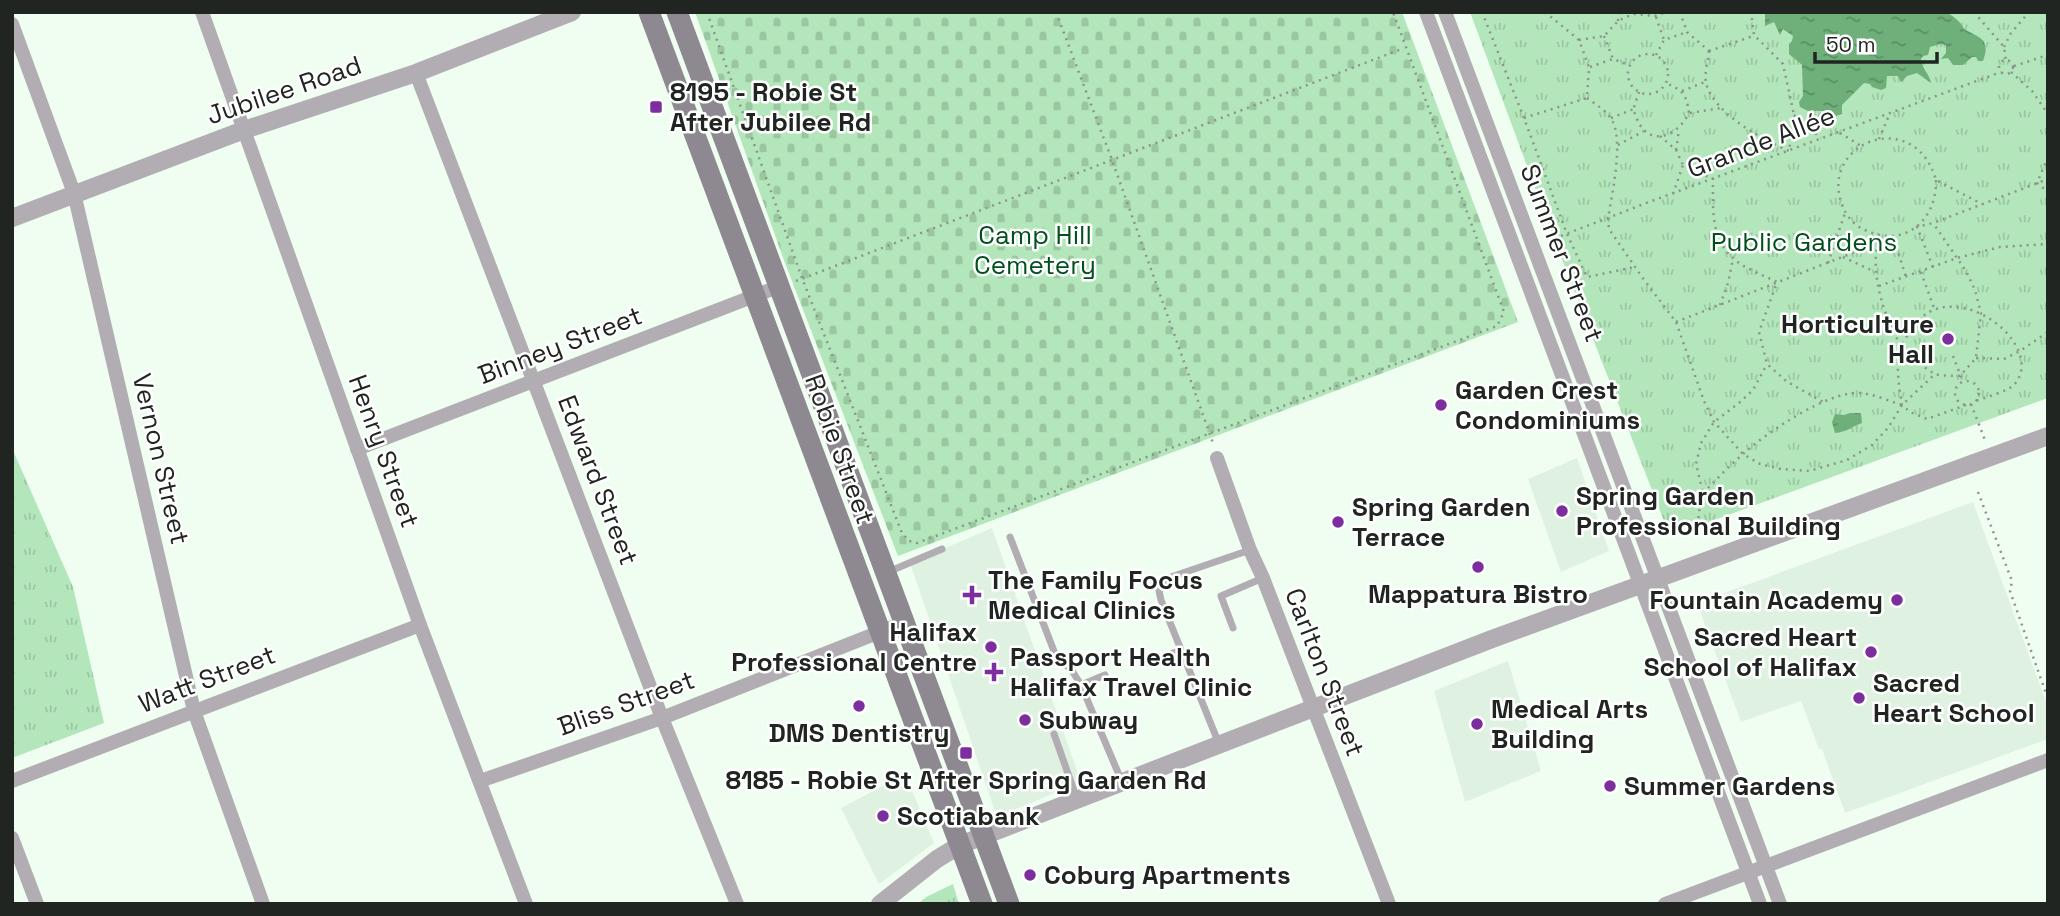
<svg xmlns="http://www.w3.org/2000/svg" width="2060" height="916" font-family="'Space Grotesk',sans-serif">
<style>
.built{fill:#dff2e1}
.grass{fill:url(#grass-tufts)}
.cemetery{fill:url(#cemetery-stones)}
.water{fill:url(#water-ripples)}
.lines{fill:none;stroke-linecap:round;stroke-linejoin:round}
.path{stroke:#8c948c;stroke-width:2.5;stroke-dasharray:2 5;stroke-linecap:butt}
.service{stroke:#b1adb3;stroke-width:7}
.minor{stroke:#b1adb3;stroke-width:14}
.tertiary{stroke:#b1adb3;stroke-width:18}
.secondary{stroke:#8e8991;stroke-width:21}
.poi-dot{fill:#7c2e9e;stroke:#fff;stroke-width:2.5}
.labels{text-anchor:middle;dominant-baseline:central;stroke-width:5;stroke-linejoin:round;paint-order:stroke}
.street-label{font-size:26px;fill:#212521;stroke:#fff}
.poi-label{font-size:26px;font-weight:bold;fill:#212521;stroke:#fff;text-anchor:start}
.park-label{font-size:26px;fill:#004f1d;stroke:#fff}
</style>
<defs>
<pattern id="grass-tufts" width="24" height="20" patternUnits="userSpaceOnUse" patternTransform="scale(1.75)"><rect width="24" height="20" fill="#b3e7bb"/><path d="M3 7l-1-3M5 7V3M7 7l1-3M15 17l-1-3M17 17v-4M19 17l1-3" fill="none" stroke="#9ac6a0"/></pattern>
<pattern id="cemetery-stones" width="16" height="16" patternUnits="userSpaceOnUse" patternTransform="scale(1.75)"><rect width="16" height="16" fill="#b3e7bb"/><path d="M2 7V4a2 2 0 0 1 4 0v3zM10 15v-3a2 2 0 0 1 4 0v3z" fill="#9ac6a0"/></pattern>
<pattern id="water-ripples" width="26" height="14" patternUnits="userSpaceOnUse" patternTransform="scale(1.75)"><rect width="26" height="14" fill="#6eaf7a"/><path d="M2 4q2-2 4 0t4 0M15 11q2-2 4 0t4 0" fill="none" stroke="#5a8e64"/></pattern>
</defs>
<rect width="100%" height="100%" fill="#f0fdf1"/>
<!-- built -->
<g class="built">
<path d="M1577,458l32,93 -48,21 -33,-93z"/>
<path d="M1973,502l75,205v32l-203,74 -23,-64h-3l-18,-48 -60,21 -44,-119z"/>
<path d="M992,528l89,254 -84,35 -87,-254z"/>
<path d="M1508,661l33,110 -76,31 -31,-111z"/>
<path d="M905,774l29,69 -55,41 -38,-76z"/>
</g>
<!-- grass -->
<g class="grass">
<path d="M1470,12h578v386l-350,128h-32l-112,-287z"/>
<path d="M12,448l61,139 31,136 -92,35z"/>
<path d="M953,884l6,20h-41l8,-7z"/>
</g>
<!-- cemetery -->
<path class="cemetery" d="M695,12h707l116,310 -620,234 -113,-293z"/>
<!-- water -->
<g class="water">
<path d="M1765,12h181c6,3 15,10 18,17 16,9 27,10 19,32h-5l-2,-4h-4l-9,8h-10l-5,-7 -7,1 5,-6v-8l-6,-1 -10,3 -2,8 -5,1 -2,3c1,10 9,16 10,24l-14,-10 -10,3 -6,6 -3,-6h-11l-1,12 -5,2 -9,-3 -2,-3 -6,-1 -22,22v9l-6,2 -6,-5h-22l-8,-4 -1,-5 4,-6 -1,-31 -13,-11v-10l3,-3 1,-5 -10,-7 -3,6 -6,-13 -9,4z"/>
<path d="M1850,413h11l1,10c-11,4 -15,9 -27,10l-3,-11 3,-8 9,1z"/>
</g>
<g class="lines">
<!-- path -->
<g class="path">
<path d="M709,12v6l93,260 100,255 7,8 8,2 580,-217 7,-14 -111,-300"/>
<path d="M1056,12l56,148 101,283"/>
<path d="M1482,12l42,106 43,116 20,43 48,-10"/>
<path d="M1545,12l34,28 10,27 -2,31"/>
<path d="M1680,12l7,20 22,19"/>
<path d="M1974,12l30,35 2,13"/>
<path d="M1656,17l8,23"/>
<path d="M1618,21l1,-9"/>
<path d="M1604,36l9,23"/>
<path d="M1579,40l25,-4 14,-15 8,-4 9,-3 20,2 11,-4"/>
<path d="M2004,47l7,-14 18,-21"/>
<path d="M1709,51c-1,9 -5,23 -3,32 8,31 56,56 83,68l5,-36 -11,-51 -29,-29 -3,-23"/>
<path d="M1709,51l44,-15"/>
<circle cx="1648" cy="74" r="20"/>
<path d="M1656,55l8,-15 23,-8"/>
<circle cx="2006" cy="67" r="7"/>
<path d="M2014,66l34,-11"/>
<path d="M1590,67l23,-8 16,6"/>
<path d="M2011,72l21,19 16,23"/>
<path d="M1682,91l23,-9"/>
<path d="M1639,92c-1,5 -5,12 -5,17 0,5 4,12 6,16 15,23 40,7 49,-12 -3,-20 -6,-22 -23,-30"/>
<path d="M1587,98c8,6 20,13 25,22 12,22 0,73 -4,99l1,10 33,48 34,45 28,79 10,21 29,32 17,10 21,5 28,2 38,-11 25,-15 16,-17 14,-23 33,-31"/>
<path d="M1690,113l31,-5"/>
<path d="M1794,115l27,23"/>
<path d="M1524,118l63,-20"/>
<path d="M1611,118l23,-9"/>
<path d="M1840,133l21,13"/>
<path d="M1660,136l16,14 7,15 30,14c0,27 -3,59 20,79 10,10 32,18 44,24l-18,50 8,32 19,17 37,21"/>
<path d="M1879,139l11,-26"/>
<path d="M1618,145l26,-14"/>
<path d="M1676,150l3,-20"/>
<path d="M2048,157l-11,26 11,9"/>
<path d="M1936,180c1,40 -31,69 -71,50 -10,-4 -18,-13 -22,-23 -27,-63 71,-103 93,-27l46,24"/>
<path d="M1673,194l10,-29"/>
<path d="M1548,241l101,-39 352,-130"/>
<path d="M1878,243c-8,30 6,74 22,101 4,8 25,24 33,29 7,4 19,2 27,3l16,-18 5,-45 -6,-23 -9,-19 -33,-48"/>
<path d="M1843,257l32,15"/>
<path d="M1828,263l17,-50"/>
<path d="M1933,267l-16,-40 16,-4 115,-44"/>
<path d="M1921,272l13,36"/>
<path d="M796,281l608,-233"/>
<path d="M1879,286l78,-28 43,-11 48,-3"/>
<path d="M1720,305l8,-22 5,-24"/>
<path d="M1676,322l202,-79 15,-7 13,41"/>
<path d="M1953,356l10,26"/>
<path d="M1976,358l28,1 16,-8 28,-19"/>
<circle cx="1967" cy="393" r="12"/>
<path d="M1971,404l14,36"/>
<path d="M1966,405l-39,14 -17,-7 -8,-7c-3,-18 -7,-41 -1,-59 3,-6 8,-13 12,-18 36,-58 137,16 101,57 -6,6 -30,13 -39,16"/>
<path d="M1978,492l34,89 -2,10 38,108"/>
<path d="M1703,493c13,-13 25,-26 39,-38 24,-22 85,-64 118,-62 14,1 29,8 42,12"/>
<path d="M1697,532l3,-28 3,-11 -7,-29 5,-21 13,-21 25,-19 14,-13 14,-26"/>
</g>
<!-- service -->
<g class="service">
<path d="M1010,537l47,122 14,10 10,16 24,-10"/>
<path d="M888,572l54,-23"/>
<path d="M1233,628l-12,-32 42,-18"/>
<path d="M1148,663l33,-13"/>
<path d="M1081,685l41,97"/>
<path d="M1054,734l23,65"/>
<path d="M1219,744l-58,-144 -2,-9 9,-13 82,-28"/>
</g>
<!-- minor -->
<g class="minor">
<path d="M202,12l218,613 106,279"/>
<path d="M1426,12l334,892"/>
<path d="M1445,12l335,892"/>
<path d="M12,24l62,169 120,518 69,193"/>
<path d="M416,73l246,645 75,186"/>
<path d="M357,449l423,-163"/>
<path d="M1217,458l33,92 13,28 126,326"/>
<path d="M12,781l408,-156"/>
<path d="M480,781l182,-63 243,-96"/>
<path d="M12,838l25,66"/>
<path d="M1665,904l383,-144"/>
</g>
<!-- tertiary -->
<g class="tertiary">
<path d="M12,218l232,-88 172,-57 156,-61"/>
<path d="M880,904l57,-45 23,-14 532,-206 556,-203"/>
</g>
<!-- secondary -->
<g class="secondary">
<path d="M649,12l333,892"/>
<path d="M677,12l332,892"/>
</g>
</g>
<!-- markers -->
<g class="poi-dot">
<rect x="649" y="100" width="14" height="14" rx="3.5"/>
<circle cx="1948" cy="339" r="7"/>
<circle cx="1441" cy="405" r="7"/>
<circle cx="1562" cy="511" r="7"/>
<circle cx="1338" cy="522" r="7"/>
<circle cx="1478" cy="567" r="7"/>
<path d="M968.5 584.5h7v7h7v7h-7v7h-7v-7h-7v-7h7z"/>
<circle cx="1897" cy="600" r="7"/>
<circle cx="991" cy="647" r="7"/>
<circle cx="1871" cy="652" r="7"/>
<path d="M990.5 661.5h7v7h7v7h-7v7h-7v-7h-7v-7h7z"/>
<circle cx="1859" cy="698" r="7"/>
<circle cx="859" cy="706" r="7"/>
<circle cx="1025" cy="720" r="7"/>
<circle cx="1477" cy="724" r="7"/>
<rect x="959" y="746" width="14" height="14" rx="3.5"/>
<circle cx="1610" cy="786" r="7"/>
<circle cx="883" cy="816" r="7"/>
<circle cx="1030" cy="875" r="7"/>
</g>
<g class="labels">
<!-- street labels -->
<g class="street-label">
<text transform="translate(284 90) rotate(-19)">Jubilee Road</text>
<text transform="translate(1761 142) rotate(-21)">Grande Allée</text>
<text transform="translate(1562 253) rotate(69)">Summer Street</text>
<text transform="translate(560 345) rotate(-21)">Binney Street</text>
<text transform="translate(840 449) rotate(70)">Robie Street</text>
<text transform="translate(384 451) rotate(70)">Henry Street</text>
<text transform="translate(161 459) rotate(77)">Vernon Street</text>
<text transform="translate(598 480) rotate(69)">Edward Street</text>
<text transform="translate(1325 672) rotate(69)">Carlton Street</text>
<text transform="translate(207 679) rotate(-21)">Watt Street</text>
<text transform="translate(626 703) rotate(-20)">Bliss Street</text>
</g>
<!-- poi labels -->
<g class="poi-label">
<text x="670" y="92">8195 - Robie St<tspan x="670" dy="30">After Jubilee Rd</tspan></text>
<text x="1934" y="324" text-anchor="end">Horticulture<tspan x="1934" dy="30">Hall</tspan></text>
<text x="1455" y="390">Garden Crest<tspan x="1455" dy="30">Condominiums</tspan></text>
<text x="1576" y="496">Spring Garden<tspan x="1576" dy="30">Professional Building</tspan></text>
<text x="1352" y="507">Spring Garden<tspan x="1352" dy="30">Terrace</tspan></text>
<text x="988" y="580">The Family Focus<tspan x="988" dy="30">Medical Clinics</tspan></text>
<text x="1478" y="594" text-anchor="middle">Mappatura Bistro</text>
<text x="1883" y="600" text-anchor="end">Fountain Academy</text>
<text x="977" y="632" text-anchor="end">Halifax<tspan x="977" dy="30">Professional Centre</tspan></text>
<text x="1857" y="637" text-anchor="end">Sacred Heart<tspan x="1857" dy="30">School of Halifax</tspan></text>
<text x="1010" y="657">Passport Health<tspan x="1010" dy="30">Halifax Travel Clinic</tspan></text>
<text x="1873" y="683">Sacred<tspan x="1873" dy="30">Heart School</tspan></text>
<text x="1491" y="709">Medical Arts<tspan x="1491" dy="30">Building</tspan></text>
<text x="1039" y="720">Subway</text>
<text x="859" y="733" text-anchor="middle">DMS Dentistry</text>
<text x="966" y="780" text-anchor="middle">8185 - Robie St After Spring Garden Rd</text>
<text x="1624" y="786">Summer Gardens</text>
<text x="897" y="816">Scotiabank</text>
<text x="1044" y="875">Coburg Apartments</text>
</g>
<!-- park labels -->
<g class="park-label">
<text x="1035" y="235">Camp Hill<tspan x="1035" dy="30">Cemetery</tspan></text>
<text x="1804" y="242">Public Gardens</text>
</g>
</g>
<!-- border -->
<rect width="2060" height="916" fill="none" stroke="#212521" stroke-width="28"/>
<!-- scale -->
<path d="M1815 52v10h122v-10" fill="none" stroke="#212521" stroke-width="3.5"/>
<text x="1826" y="52" font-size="21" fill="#212521" stroke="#ffffff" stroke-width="5" paint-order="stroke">50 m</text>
</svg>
